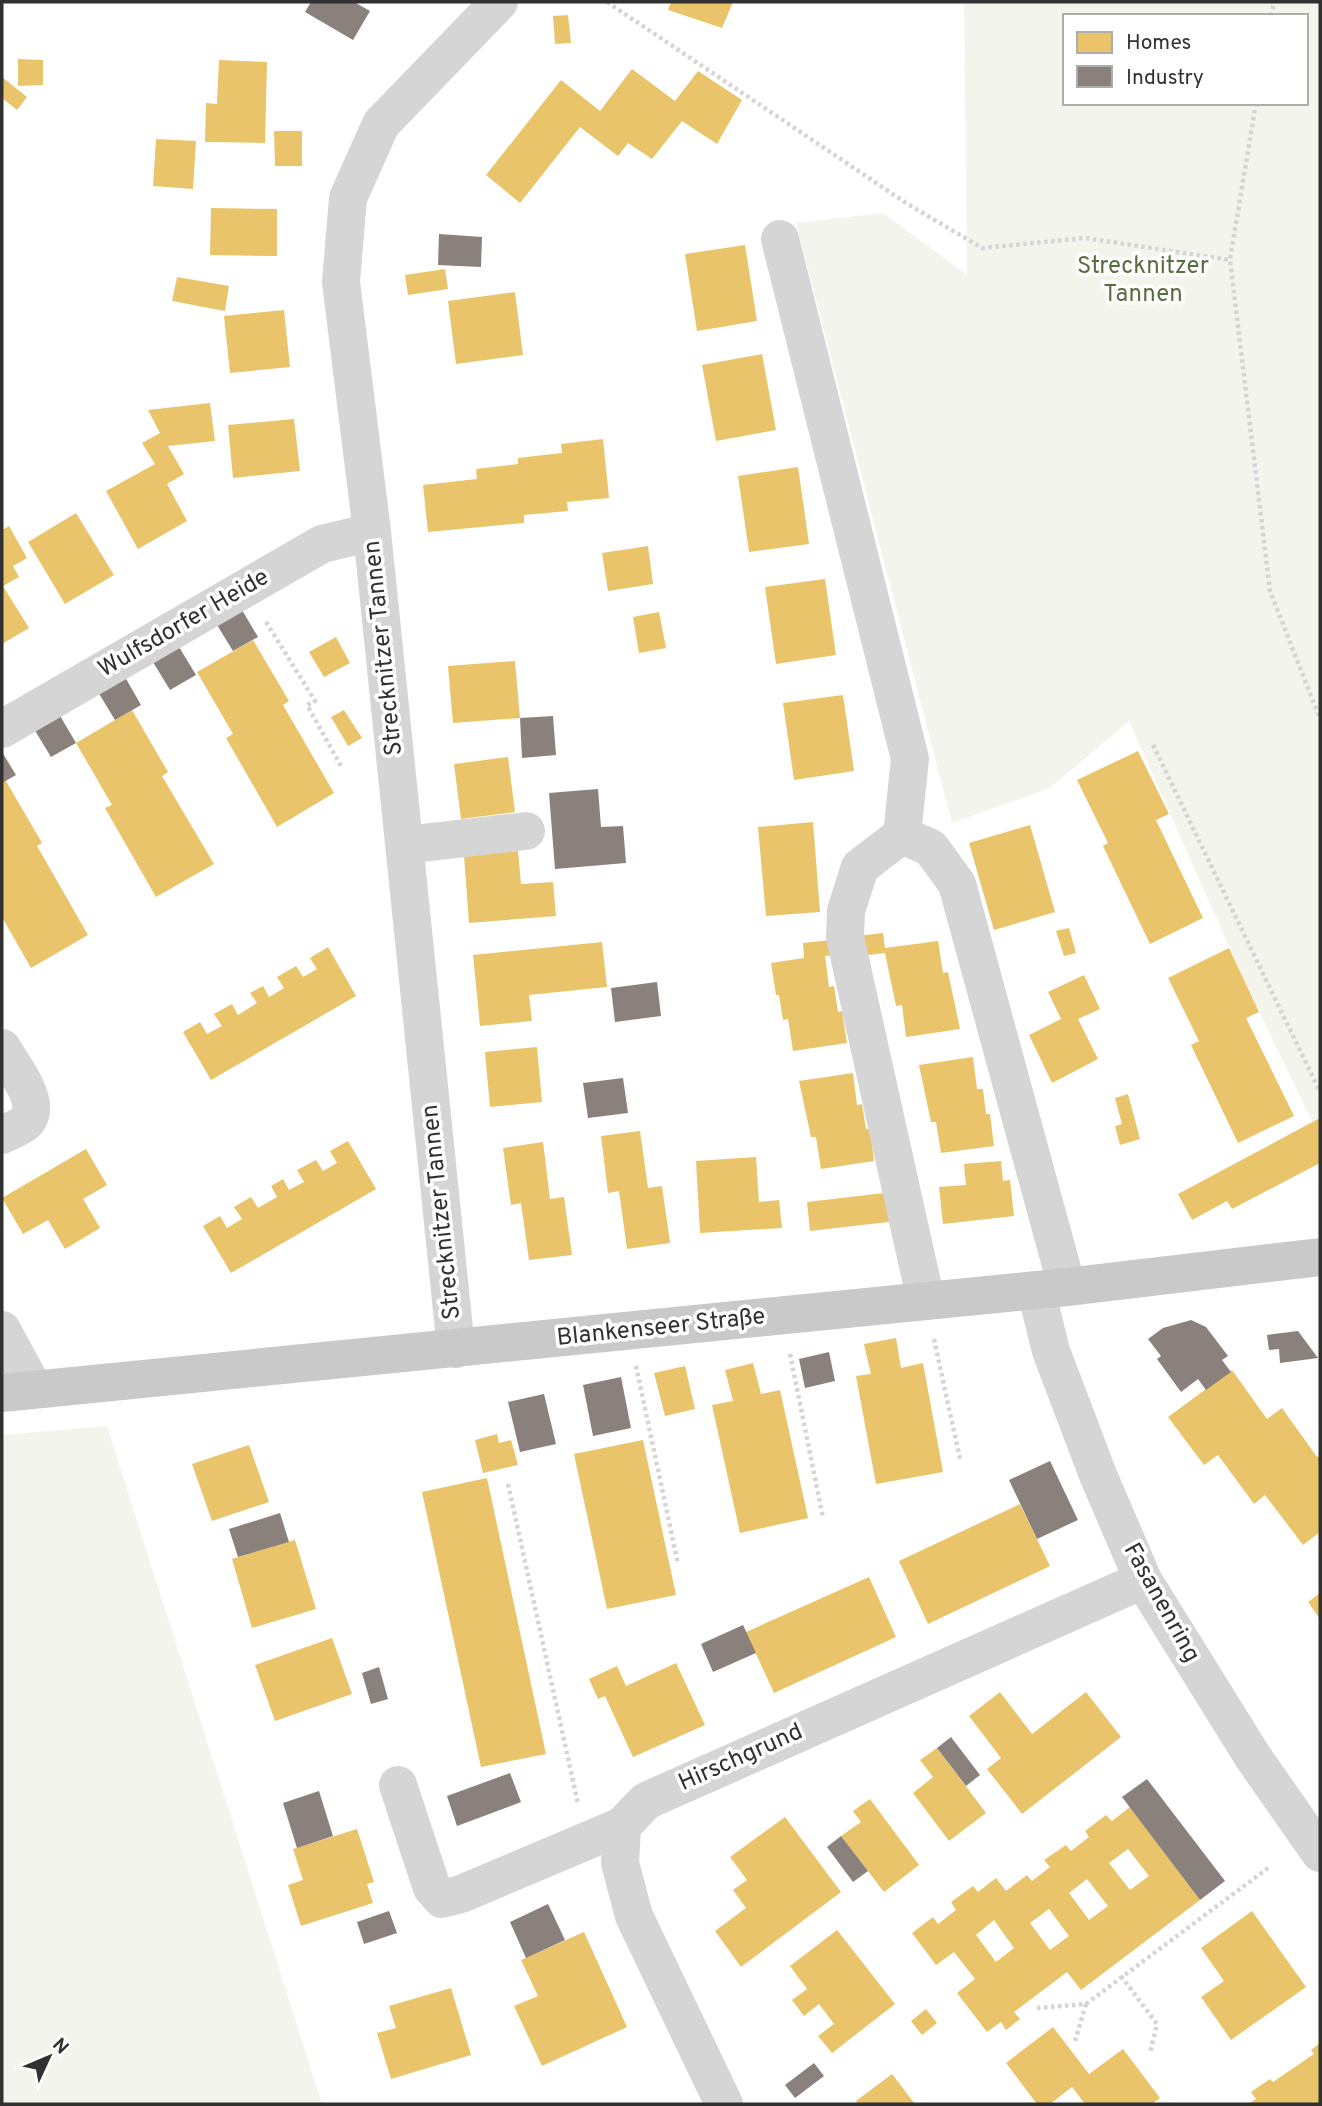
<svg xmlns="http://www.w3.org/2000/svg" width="1322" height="2106" font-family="Overpass,sans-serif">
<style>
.green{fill:#f3f5ed;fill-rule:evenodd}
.homes{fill:#e9c46a;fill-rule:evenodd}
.industry{fill:#8a817c}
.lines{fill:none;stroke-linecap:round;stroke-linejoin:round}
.path{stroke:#d5d5d5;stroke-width:4.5;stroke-dasharray:3.5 3.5;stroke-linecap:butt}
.minor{stroke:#d5d5d5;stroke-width:38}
.major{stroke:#c9c9c9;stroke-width:38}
.labels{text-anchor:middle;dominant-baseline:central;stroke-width:7;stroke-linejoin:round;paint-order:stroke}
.park-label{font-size:24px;fill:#5a6d3e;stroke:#fff}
.street-label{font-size:24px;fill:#313131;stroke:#fff}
</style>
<rect width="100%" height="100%" fill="#fff"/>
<!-- green -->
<g class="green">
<path d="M964,2h356v1136l-76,-158 -115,-259 -79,67 -98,35 -156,-600 87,-10 84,62zM1065,16h241v87h-241z"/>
<path d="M107,1426l215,678h-320v-669z"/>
</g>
<!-- homes -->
<g class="homes">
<path d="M671,2h62l-11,26 -54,-18z"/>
<path d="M568,15l3,28 -16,1 -2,-28z"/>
<path d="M18,59l25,1v25l-25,1z"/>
<path d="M219,60l48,2 -2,81 -60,-1 1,-39 11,1z"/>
<path d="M632,69l43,32 23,-30 44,29 -25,44 -35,-23 -30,38 -24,-16 -10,13 -38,-29 -60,76 -34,-28 75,-95 39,31z"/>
<path d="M2,77l25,20 -10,13 -15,-12z"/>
<path d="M274,131h28v35h-27z"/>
<path d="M156,139l40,2 -3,48 -40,-3z"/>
<path d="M211,208l66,1v47l-67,-1z"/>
<path d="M745,245l12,76 -60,10 -12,-77z"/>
<path d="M445,269l3,20 -40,6 -3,-20z"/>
<path d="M177,277l52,9 -4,25 -53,-10z"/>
<path d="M515,292l8,63 -67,9 -8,-63z"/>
<path d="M284,310l6,57 -60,6 -6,-57z"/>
<path d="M762,354l14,76 -60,11 -14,-76z"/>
<path d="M210,403l5,38 -47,5 16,28 -17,10 20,37 -49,28 -32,-58 49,-27 -13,-21 18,-10 -12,-23z"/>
<path d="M294,419l6,52 -67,7 -5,-53z"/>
<path d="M603,439l6,59 -42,4 1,9 -44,4v8l-96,9 -5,-47 54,-6 -1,-10 42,-5v-6l44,-5 -1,-9z"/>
<path d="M798,467l11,77 -60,8 -11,-76z"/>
<path d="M76,513l38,62 -49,29 -37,-62z"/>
<path d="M9,526l18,32 -14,8 6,11 -16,9 26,42 -27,16v-114z"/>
<path d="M648,546l5,38 -45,7 -6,-38z"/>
<path d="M825,579l11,76 -60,9 -11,-77z"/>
<path d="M659,612l7,36 -27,5 -6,-36z"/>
<path d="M336,637l14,26 -26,14 -15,-25z"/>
<path d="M253,640l36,61 -6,4 51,88 -57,34 -51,-89 7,-4 -36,-62z"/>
<path d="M515,661l5,57 -67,5 -5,-57z"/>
<path d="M843,695l11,76 -60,9 -11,-77z"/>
<path d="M132,710l36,62 -6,4 52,88 -58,33 -51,-89 7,-3 -36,-62z"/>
<path d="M344,710l18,28 -14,8 -17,-29z"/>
<path d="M1138,751l31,63 -13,6 47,98 -53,26 -47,-98 5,-3 -31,-63z"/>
<path d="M508,757l7,55 -54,7 -7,-55z"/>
<path d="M6,781l36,62 -5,3 51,89 -57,33 -29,-51v-134z"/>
<path d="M813,822l7,90 -54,4 -8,-89z"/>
<path d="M1030,825l25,87 -61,18 -25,-87z"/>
<path d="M518,851l3,33 32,-2 3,34 -87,7 -5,-68z"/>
<path d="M1069,928l7,25 -12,3 -8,-25z"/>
<path d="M883,933l2,15 53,-7 5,32 5,-1 12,57 -54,8 -4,-32 -6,1 -11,-53 -24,3 -3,-20z"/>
<path d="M832,940l2,15 -9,1 4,31 5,-1 4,26 4,-1 5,32 -54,8 -5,-32 -5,1 -4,-25h-3l-5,-32 33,-5 -1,-15z"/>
<path d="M602,942l5,45 -78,8 3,26 -52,5 -7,-71z"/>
<path d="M328,947l28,49 -145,84 -28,-48 17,-10 7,12 15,-8 -8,-12 18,-10 6,11 19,-12 -7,-10 13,-7 6,11 15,-9 -7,-11 19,-11 7,11 14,-8 -7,-11z"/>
<path d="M1229,948l30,64 -13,6 48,98 -56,27 -47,-98 8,-4 -31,-63z"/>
<path d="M1084,975l16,34 -22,10 20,40 -46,24 -23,-48 32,-16 -13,-27z"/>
<path d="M537,1047l5,55 -52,5 -5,-55z"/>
<path d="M973,1057l4,32h6l3,25h4l4,32 -53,7 -5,-31h-5l-12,-57z"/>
<path d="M853,1073l4,32 5,-1 4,25h4l4,32 -53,8 -5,-32h-5l-12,-56z"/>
<path d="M1128,1094l12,45 -20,6 -5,-19 7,-2 -7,-26z"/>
<path d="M1320,1118v45l-88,46 -5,-8 -35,19 -14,-26z"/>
<path d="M640,1131l8,57 14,-2 8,57 -43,6 -8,-58 -11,2 -7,-57z"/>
<path d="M348,1141l28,48 -145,84 -28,-47 17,-10 7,12 15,-9 -8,-12 17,-10 7,11 19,-11 -6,-11 12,-7 6,11 15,-8 -7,-12 19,-10 7,11 14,-8 -7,-12z"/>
<path d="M543,1142l7,57 14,-2 8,58 -43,5 -8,-57 -10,2 -8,-57z"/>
<path d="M86,1149l21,36 -24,14 17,29 -35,21 -17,-29 -25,14 -21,-36z"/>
<path d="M756,1157l3,45 20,-2 3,28 -82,5 -4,-72z"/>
<path d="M1001,1161l2,20 7,-1 4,36 -71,8 -4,-37 27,-2 -2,-21z"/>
<path d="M893,1192l4,29 -87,10 -3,-29z"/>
<path d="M896,1338l5,30 22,-5 20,109 -67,12 -20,-108 15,-2 -7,-30z"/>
<path d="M753,1363l8,31 19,-4 28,128 -68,15 -28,-128 21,-4 -8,-31z"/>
<path d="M685,1366l10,43 -30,7 -11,-43z"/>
<path d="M1232,1370l35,49 15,-11 35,49 3,-2v77l-17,13 -38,-50 -11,9 -36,-49 -14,10 -36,-48z"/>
<path d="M497,1434l2,9 12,-3 7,25 -35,8 -8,-33z"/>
<path d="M643,1440l33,155 -69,14 -33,-155z"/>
<path d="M249,1445l20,57 -57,19 -20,-57z"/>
<path d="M487,1478l59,276 -65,13 -59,-275z"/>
<path d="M1020,1504l30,62 -122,58 -29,-63z"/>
<path d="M295,1540l21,69 -64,19 -20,-69z"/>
<path d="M869,1577l27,60 -122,56 -28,-61z"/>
<path d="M1320,1593v26l-12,-17z"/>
<path d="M332,1638l20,56 -77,27 -20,-56z"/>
<path d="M676,1663l29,62 -72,32 -28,-61 -7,3 -9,-20 28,-13 9,20z"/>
<path d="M1000,1692l32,42 54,-42 35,45 -99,77 -35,-45 14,-11 -32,-42z"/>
<path d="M937,1748l49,65 -37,28 -36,-48 20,-16 -13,-17z"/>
<path d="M870,1799l49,66 -35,27 -43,-56 20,-14 -8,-11z"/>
<path d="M1130,1807l70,93 -119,90 -14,-18 -53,40 6,7 -14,11 -5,-8 -14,10 -30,-39 18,-14 -21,-27 -18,13 -24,-32 21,-16 5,7 18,-14 -5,-8 22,-16 5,6 18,-14 10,13 21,-16 5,6 18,-14 -6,-7 22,-15 5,6 18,-14 -4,-6 21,-16 6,6zM1128,1849l21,27 -19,14 -21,-27zM1087,1879l21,27 -19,14 -20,-27zM1049,1909l20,27 -19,14 -20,-27zM994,1920l20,28 -18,14 -20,-27z"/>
<path d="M785,1817l56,75 -100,75 -26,-36 31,-23 -13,-18 14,-10 -17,-23z"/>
<path d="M357,1829l17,53 -7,2 6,19 -72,23 -13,-41 15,-5 -10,-31z"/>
<path d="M1252,1911l54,76 -75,53 -30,-43 23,-16 -23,-33z"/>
<path d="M837,1930l58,74 -63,49 -14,-17 16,-12 -15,-20 -15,12 -12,-16 15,-11 -17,-23z"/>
<path d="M584,1932l43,95 -85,39 -28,-60 24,-10 -17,-36z"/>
<path d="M451,1988l20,67 -80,24 -14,-46 19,-5 -7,-22z"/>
<path d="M926,2009l11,14 -15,12 -11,-14z"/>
<path d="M1053,2027l36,47 34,-25 37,49 -8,6h-67l-13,-17 -22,17h-13l-31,-41z"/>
<path d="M1320,2043v61h-72l8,-5 -5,-7 19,-13 3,3 41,-28 -3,-4z"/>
<path d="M892,2074l23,30h-57l-2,-3z"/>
</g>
<!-- industry -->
<g class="industry">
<path d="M311,2h43l16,9 -17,29 -48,-28z"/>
<path d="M439,234l43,3 -1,30 -43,-2z"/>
<path d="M242,610l16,27 -25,14 -16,-26z"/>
<path d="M179,647l17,28 -26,15 -17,-28z"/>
<path d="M125,677l16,28 -26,15 -17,-28z"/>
<path d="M59,714l17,29 -25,14 -17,-28z"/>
<path d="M553,716l3,39 -34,3 -2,-40z"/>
<path d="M2,752l14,23 -14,8z"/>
<path d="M598,789l3,38 22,-1 3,37 -71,6 -6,-76z"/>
<path d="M657,982l4,34 -46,6 -4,-34z"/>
<path d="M623,1078l5,35 -40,5 -5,-35z"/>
<path d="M1191,1320l15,7 22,29 -6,4 9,12 -25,18 -8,-11 -17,13 -24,-33 4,-3 -13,-17 15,-11z"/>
<path d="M1298,1331l20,27 -38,5 -1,-14 -10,1 -2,-15z"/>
<path d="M829,1352l6,29 -30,7 -6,-29z"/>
<path d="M621,1377l10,51 -38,8 -10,-51z"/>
<path d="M544,1394l12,50 -36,8 -12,-50z"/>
<path d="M1050,1461l28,59 -41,19 -28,-59z"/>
<path d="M280,1513l9,29 -51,15 -9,-28z"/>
<path d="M743,1625l13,28 -43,19 -12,-28z"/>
<path d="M379,1667l9,32 -17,5 -9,-31z"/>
<path d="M951,1737l29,38 -14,11 -29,-38z"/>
<path d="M510,1773l11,29 -64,24 -10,-30z"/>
<path d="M1147,1779l78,102 -25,19 -78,-103z"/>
<path d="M319,1791l14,45 -36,12 -14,-45z"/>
<path d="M841,1836l27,35 -15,11 -26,-35z"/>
<path d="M548,1904l17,36 -39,18 -16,-36z"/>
<path d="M389,1911l8,22 -33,11 -7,-22z"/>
<path d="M814,2063l10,13 -29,22 -10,-13z"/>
</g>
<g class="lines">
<!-- path -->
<g class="path">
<path d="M607,2l299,201 76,45 103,-10 145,22"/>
<path d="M1271,16l3,-14"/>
<path d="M1256,103l-26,157 40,331 50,128"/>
<path d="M266,622l49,79 -8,4 34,61"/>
<path d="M1153,745l167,347"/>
<path d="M934,1339l26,120"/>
<path d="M790,1354l33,164"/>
<path d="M636,1366l42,198"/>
<path d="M508,1484l70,320"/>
<path d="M1121,1976l36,48 -7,29"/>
<path d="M1037,2008l49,-4 182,-136"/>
<path d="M1075,2041l11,-37"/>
</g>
<!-- minor -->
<g class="minor">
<path d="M780,239l130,520 -8,76 -42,32 -14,44 -1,26 81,364"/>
<path d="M2,729l320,-185 50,-12"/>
<path d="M902,835l29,13 26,36 110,403"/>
<path d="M405,845l121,-14"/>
<path d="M2,1048c10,18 40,53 25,73 -5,6 -18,10 -25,14"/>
<path d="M1036,1290l15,61 47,124 45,105 110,177 67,96"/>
<path d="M2,1330l32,59"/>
<path d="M456,1349l-84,-817 -31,-250 7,-84 33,-74 118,-122"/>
<path d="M398,1785l34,103 10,11 19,-5 161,-68"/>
<path d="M724,2104l-90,-188 -14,-53 2,-37 24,-25 497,-221"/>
</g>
<!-- major -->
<path class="major" d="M2,1393l1065,-106 253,-30"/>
</g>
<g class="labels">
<!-- park labels -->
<g class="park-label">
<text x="1143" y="267">Strecknitzer<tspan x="1143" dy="28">Tannen</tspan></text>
</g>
<!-- street labels -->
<g class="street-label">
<text transform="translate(184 624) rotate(-30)">Wulfsdorfer Heide</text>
<text transform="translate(384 648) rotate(-96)">Strecknitzer Tannen</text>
<text transform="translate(442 1212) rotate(-96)">Strecknitzer Tannen</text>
<text transform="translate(661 1328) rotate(-6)">Blankenseer Straße</text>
<text transform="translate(1161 1603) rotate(61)">Fasanenring</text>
<text transform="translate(741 1758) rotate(-24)">Hirschgrund</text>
</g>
</g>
<!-- border -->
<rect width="1322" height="2106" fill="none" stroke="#313131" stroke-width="7"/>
<!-- legend -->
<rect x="1063" y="14" width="245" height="91" fill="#ffffff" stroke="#adadad" stroke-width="2"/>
<rect x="1077" y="32" width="35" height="21" fill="#e9c46a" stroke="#adadad" stroke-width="2"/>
<text x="1126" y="49" font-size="21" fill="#313131">Homes</text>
<rect x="1077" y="66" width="35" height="21" fill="#8a817c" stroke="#adadad" stroke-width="2"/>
<text x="1126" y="84" font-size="21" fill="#313131">Industry</text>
<!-- north arrow -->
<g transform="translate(49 2057) rotate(46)" stroke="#ffffff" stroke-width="5" paint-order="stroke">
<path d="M0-5L12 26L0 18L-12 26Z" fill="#313131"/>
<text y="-10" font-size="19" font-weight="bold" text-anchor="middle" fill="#313131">N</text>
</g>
</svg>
